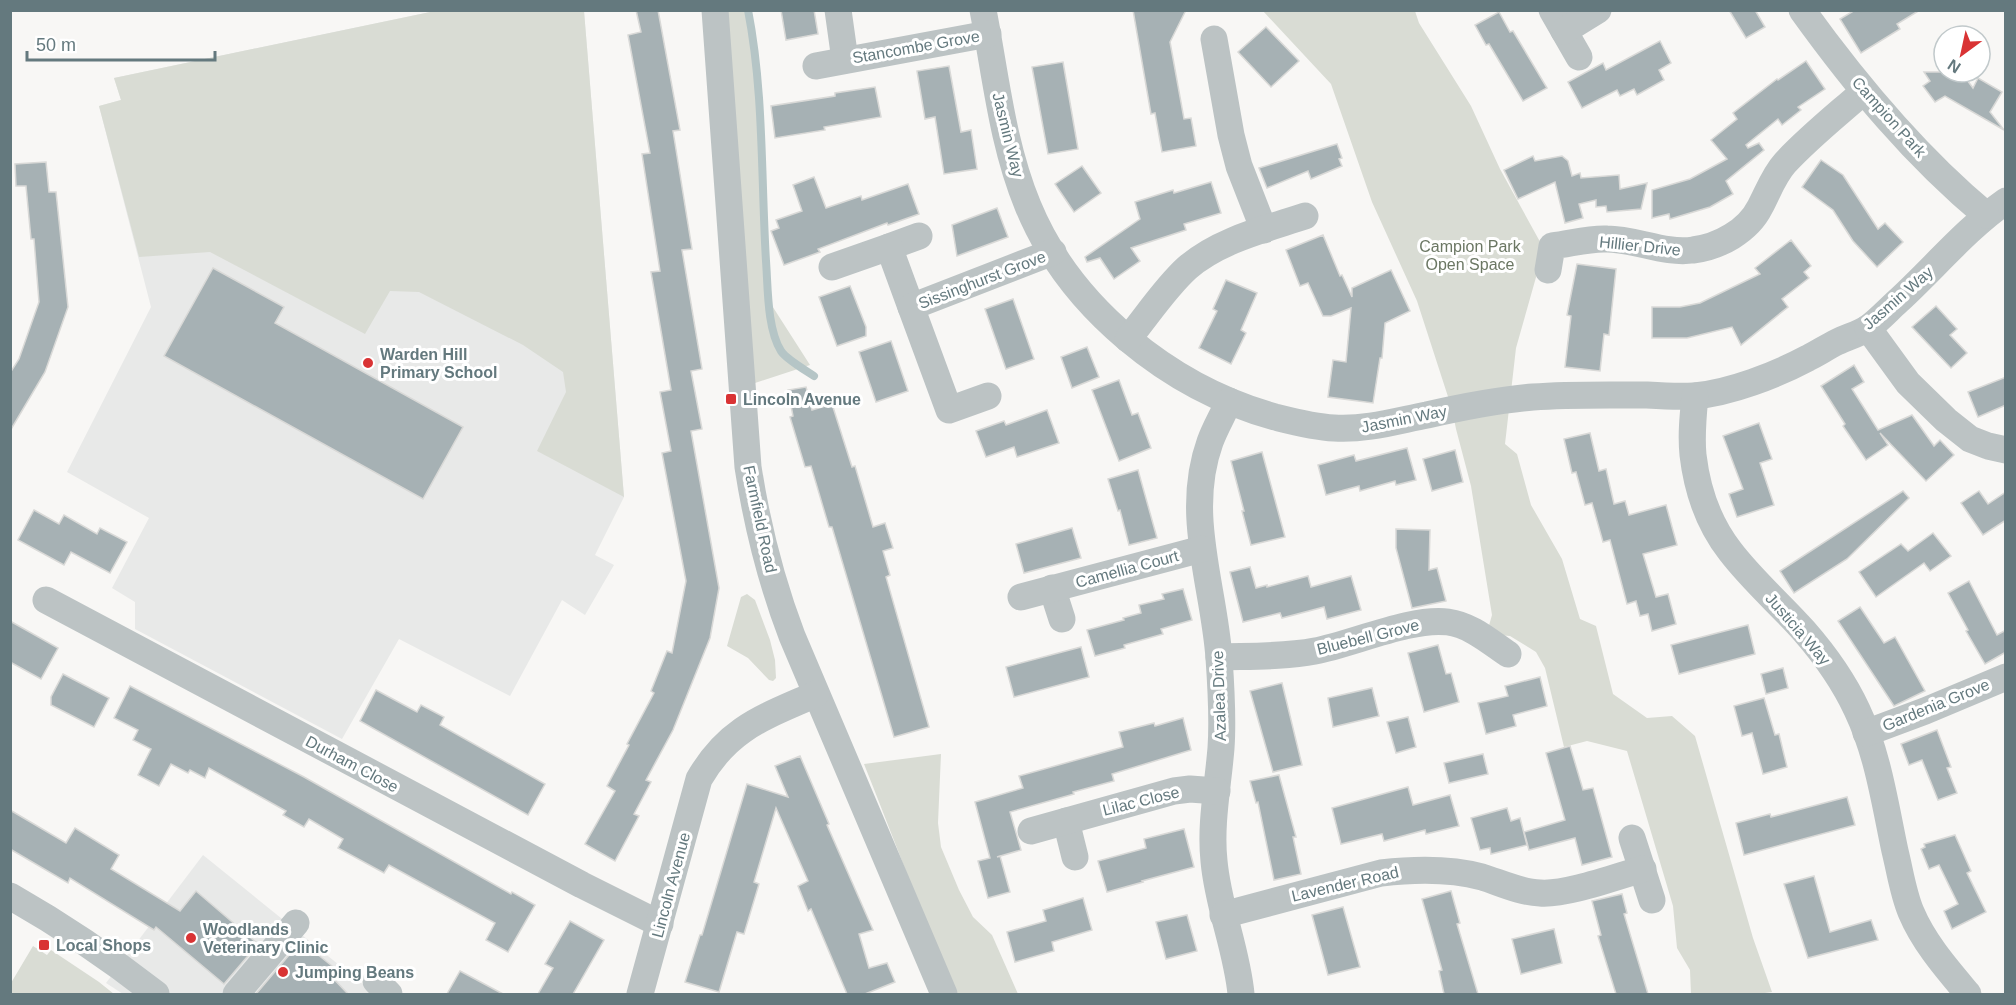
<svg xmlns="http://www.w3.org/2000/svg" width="2016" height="1005" font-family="Arial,sans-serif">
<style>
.built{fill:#e8e9e8}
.green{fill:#d9dcd4}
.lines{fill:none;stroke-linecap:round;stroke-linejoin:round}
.stream{stroke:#b5c5c6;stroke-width:8}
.building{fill:#a6b1b4;stroke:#d9d9d7;stroke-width:1.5}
.minor{stroke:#bcc3c4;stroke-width:27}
.poi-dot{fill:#d93334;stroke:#fff;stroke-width:2}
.labels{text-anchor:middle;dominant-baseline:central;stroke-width:6;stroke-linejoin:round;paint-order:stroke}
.street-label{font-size:16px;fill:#64797e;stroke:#fff}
.park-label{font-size:16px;fill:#6b7763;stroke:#fff}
.poi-label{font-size:16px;font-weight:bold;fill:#64797e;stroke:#fff;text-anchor:start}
</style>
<rect width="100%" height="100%" fill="#f8f7f5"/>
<!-- built -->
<g class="built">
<path d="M435,11h149l40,486 -29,58 19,10 -29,50 -23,-15 -52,96 -111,-57 -57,100 -207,-110v-27l-23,-14 37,-70 -82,-46 84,-165 -52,-201 22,-6 -7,-22z"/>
<path d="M203,855l172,139h-252l-17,-11z"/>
</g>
<!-- green -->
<g class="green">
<path d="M435,11h149l40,486 -87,-46 29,-59 -3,-20 -40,-27 -104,-53 -29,-1 -25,43 -155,-82 -71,5 -40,-151 22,-6 -7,-22z"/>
<path d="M718,11h33l18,290 41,64 -55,18z"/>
<path d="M1263,11h152l4,12 52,83 29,63 44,80 -28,99 -11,96 12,10 14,51 31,54 18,60 16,7 17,68 34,24 25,-2 23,20 58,202 19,54 -14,2h-67l-1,-24 -13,-22 -4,-42 -46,-155 -40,-10 -23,6 -19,-79 -9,-16 -26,-16 -11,-1 -11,-6 4,-14 -21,-129 -15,-57 -4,-20 -35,-108 -45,-99 -41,-118z"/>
<path d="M747,594l8,6 15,40 5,20 1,18 -3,3 -4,-1 -21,-22 -21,-12 14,-49z"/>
<path d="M941,754l-3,69 3,24 18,43 14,27 19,18 26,59h-62c-33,-75 -61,-153 -92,-230z"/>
<path d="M33,946l14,9 4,-5 48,32 15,12h-103v-11z"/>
</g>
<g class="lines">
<!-- stream -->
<path class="stream" d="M748,10c16,82 13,169 18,251 2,26 1,68 15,90 5,8 24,19 33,25"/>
</g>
<!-- building -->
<g class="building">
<path d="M636,10h22l22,120 -7,1 19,118 -10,1 20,119 -11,2 11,58 -11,2 28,157 -9,50 -37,92 -27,50 5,2 -17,32 5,2 -24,45 -30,-17 30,-53 -8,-5 22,-41 -2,-1 27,-51 -3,-2 16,-40 5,2 14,-72 -24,-128 9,-2 -11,-59 11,-2 -20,-118 9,-1 -18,-117 8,-1 -22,-118 13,-3z"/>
<path d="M781,10h33l4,24 -32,6z"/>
<path d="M1133,10h53l-16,32 14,77 7,-1 5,28 -34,6 -7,-39 -4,1z"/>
<path d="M1729,10h26l10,17 -19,11z"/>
<path d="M1855,10h65l-23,14 3,5 -39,24 -21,-34z"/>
<path d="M1499,12l11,20 3,-1 34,57 -24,13 -34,-57 -3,1 -11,-20z"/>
<path d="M1266,27l33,34 -28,26 -33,-35z"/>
<path d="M1660,41l11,22 -12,7 5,10 -27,15 -3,-6 -14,7 -3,-6 -35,18 -14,-26 35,-19 3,7z"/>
<path d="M1806,61l19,28 -27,18 3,3 -19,15 -4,-6 -32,26 2,3 11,-5 5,7 -38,31 7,13 -23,13 -40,12 -1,-5 -17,4v-28l38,-11 37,-20 -16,-19 26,-21 -4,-6 44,-34 1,1z"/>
<path d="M1063,62l15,87 -30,5 -16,-87z"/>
<path d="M949,66l12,66 10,-2 6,39 -33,5 -9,-57 -10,2 -8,-48z"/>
<path d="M1924,72h37l12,16 5,-10 24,14 -12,20 14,18 -59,-34 -10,6 -12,-16 7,-5z"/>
<path d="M875,87l6,30 -57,10 1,3 -50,8 -4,-32 64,-10v-3z"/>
<path d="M1337,144l5,14 -3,1 3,7 -31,13 -3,-8 -41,17 -8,-20z"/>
<path d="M1533,156l2,5 27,-5 6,5 4,15 8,-3 1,5 38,-3 1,14 27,-6 -6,26 -34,3 -1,-6 -10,1v-7l-17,4 4,14 -18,5 -10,-41 -37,17 -14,-29z"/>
<path d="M1821,160l22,15 35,54 7,-6 18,19 -26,25 -24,-26 -20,-31 -31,-23z"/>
<path d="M46,162l3,30h7l12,115 -23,65 -35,59v-58l9,-14 20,-57 -5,-63h-3l-5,-53h-10l-1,-22z"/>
<path d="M1082,166l19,27 -27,19 -19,-28z"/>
<path d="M814,177l12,31 35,-12 1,4 46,-16 11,30 -31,11 -1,-2 -69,26 2,3 -36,13 -13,-34 8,-3 -3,-8 26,-9 -9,-26z"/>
<path d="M1211,182l10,31 -37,11 2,6 -55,18 9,13 -26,18 -14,-21 -13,4 -2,-5 55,-38 -5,-17 38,-12 1,3z"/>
<path d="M997,208l11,29 -51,19 -5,-31z"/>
<path d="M1323,235l17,41 2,-1 10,22v-9l39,-18 19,41 -25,12 -3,35h-2l-7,45 -45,-6 5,-37 13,2 5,-54 -20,8h-8l-15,-33 -8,3 -14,-36z"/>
<path d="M1791,240l20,26 -7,6 5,6 -27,21 6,8 -47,38 -9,-18 -45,11h-35v-31h28l20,-4 60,-29 -5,-6z"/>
<path d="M1577,264l39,5 -7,66 -5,-1 -4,37 -35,-4 6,-51 -4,-1z"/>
<path d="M213,268l71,39 -9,16 188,104 -40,72 -259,-143z"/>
<path d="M1226,280l31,13 -16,37 5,3 -15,31 -32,-16 18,-37 -4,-2z"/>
<path d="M850,286l16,41v9l-29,10 -18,-49z"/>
<path d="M1013,299l21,60 -28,10 -21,-60z"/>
<path d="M1936,306l21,23 -7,6 17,18 -16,15 -39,-41z"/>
<path d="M891,341l17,50 -32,11 -17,-50z"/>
<path d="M1087,347l12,30 -27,11 -11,-31z"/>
<path d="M1854,365l10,17 -12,7 26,41 34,-15 22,31 6,-6 14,15 -28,26 -46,-48 8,12 -22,15 -23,-34 2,-2 -24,-38z"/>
<path d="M2006,377v28l-28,12 -10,-25z"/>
<path d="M1119,380l13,35 6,-2 13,35 -32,13 -27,-71z"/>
<path d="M806,387l6,23 20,-6 20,63 3,-1 18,61 12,-4 8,25 -10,3 7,24 -4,2 43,150 -35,10 -62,-210h-3l-18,-61 -6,1 -15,-50 3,-1 -5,-26z"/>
<path d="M1047,410l12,33 -42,14 -3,-10 -28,10 -10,-26 28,-10 2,4z"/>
<path d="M1759,423l13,36 -12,4 14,42 -37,12 -8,-23 14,-5 -20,-53z"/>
<path d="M1590,433l9,38 7,-2 8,35 11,-3 4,14 37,-10 11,40 -34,9 13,43 12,-3 8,30 -24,7 -4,-17 -8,2 -4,-15 -9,3 -17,-64 -7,2 -11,-39 -7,2 -9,-33 -4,1 -8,-34z"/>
<path d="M1407,448l9,32 -20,5 -1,-4 -35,10 -1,-5 -33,9 -8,-30 36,-10 2,6z"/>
<path d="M1455,450l8,32 -31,9 -9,-32z"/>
<path d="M1262,452l23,85 -34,8 -9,-34h2l-13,-50z"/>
<path d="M1138,470l19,68 -28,7 -9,-35 -2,1 -10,-32z"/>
<path d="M1903,491l6,7 -62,61 -53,34 -14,-22z"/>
<path d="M1979,491l9,13 18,-12v28l-23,15 -22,-32z"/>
<path d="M34,510l25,14 5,-9 33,19 3,-6 27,14 -17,31 -39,-21 -7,13 -46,-25z"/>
<path d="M1072,528l9,30 -57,15 -8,-29z"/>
<path d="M1396,529l34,1 -1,40 8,-2 9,33 -34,7 -16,-60z"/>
<path d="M1933,533l18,23 -21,15 -6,-8 -48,34 -17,-25 42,-28 7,7z"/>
<path d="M1250,567l6,21 11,-3v2l41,-11 3,11 40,-11 10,34 -34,9 -3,-12 -42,11 -2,-5 -37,9 -13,-50z"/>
<path d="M1969,581l28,54 9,-5v22l-21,12 -19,-33 2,-1 -20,-37z"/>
<path d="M1183,589l9,31 -31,9 2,5 -39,11 1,3 -30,8 -8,-26 37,-10 -1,-2 18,-5 -2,-8 25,-6 -2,-5z"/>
<path d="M1860,607l24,36 11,-6 30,54 -31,15 -56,-85z"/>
<path d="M10,621l48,27 -17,31 -31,-17z"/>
<path d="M1748,625l7,29 -76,20 -8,-29z"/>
<path d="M1438,645l8,29 5,-1 8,29 -35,10 -16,-59z"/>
<path d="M1081,647l8,30 -75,20 -8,-30z"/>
<path d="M1783,668l5,20 -22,6 -5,-20z"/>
<path d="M63,674l46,24 -15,29 -43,-22v-8z"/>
<path d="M1540,677l7,29 -34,9 3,11 -30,8 -8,-31 30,-7 -3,-10z"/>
<path d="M1282,683l20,82 -29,7 -23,-81z"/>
<path d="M130,686l174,91 207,117 1,-2 23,13 -27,47 -22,-12 9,-17 -106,-58 -5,8 -46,-25 5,-9 -34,-20 -5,8 -21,-12 3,-4 -77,-43 -4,10 -15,-8 -2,3 -17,-9 -12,22 -21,-11 13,-26 -18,-9 5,-10 -24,-12z"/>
<path d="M1372,688l7,28 -46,11 -5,-29z"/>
<path d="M376,690l41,22 4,-7 23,12 -4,8 105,59 -17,31 -168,-94z"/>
<path d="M1764,698l11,37 4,-1 8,33 -24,7 -11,-41 -10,3 -8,-30z"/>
<path d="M1408,717l8,30 -20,6 -9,-31z"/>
<path d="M1183,718l8,32 -79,24 2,7 -41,11 1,2 -64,18 11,38 -24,7 3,-1 10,36 -22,6 -10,-37 12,-3 -15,-56 48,-14 -4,-12 104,-29 -4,-15 35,-9 1,3z"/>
<path d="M1937,730l14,37 -4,1 10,25 -19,7 -16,-40 -13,5 -8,-21z"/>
<path d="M1570,746l13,44 10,-2 19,69 -30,8 -7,-27 -46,12 -5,-18 41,-12 -19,-67z"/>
<path d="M1483,754l5,20 -39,9 -5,-20z"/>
<path d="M800,756l29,68 -2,1 46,105 -14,4 10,34 18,-5 8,19 -30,12h-18l-36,-85 -3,2 -10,-25 10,-5 -32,-73 -22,74 5,2 -15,50 -7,-2 -18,60 -34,-10 15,-47h2l45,-151 41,13 -13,-31z"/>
<path d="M1279,775l17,62h-3l8,37 -27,6 -16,-78 -2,1 -6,-22z"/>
<path d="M1408,787l5,18 37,-10 9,31 -33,8 -1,-4 -41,11 -2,-7 -41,10 -9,-36z"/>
<path d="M1847,797l8,28 -111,30 -8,-32 34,-9 1,3z"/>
<path d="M1507,808l4,13 9,-3 7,27 -36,9 -1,-6 -10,2 -9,-32z"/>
<path d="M10,810l56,33 9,-15 44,27 -8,14 69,42 16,-20 62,53 -34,40 -68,-57 -2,3 -84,-52 -2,5 -58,-34z"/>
<path d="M1184,829l10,38 -52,14 1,1 -36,10 -9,-31 48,-13 -2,-9z"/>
<path d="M1955,835l16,36 -4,2 19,39 -34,17 -8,-18 14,-7 -19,-39 -10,4 -8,-20 4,-2 -1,-3z"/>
<path d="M1814,876l16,56 41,-12 7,20 -70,18 -24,-74z"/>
<path d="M1451,891l9,32 -3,1 21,70h-34l-5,-23 3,-1 -20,-71z"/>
<path d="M1622,894l5,19 -3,1 24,80h-32l-18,-58 3,-1 -9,-34z"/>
<path d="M1083,898l9,32 -40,12 2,9 -39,11 -8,-30 39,-11 -3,-11z"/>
<path d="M1343,907l17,60 -32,8 -16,-60z"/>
<path d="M1187,915l10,36 -31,8 -10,-37z"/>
<path d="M570,921l34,19 -31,54h-35l15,-26 -8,-4z"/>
<path d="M1554,929l8,34 -41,11 -9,-35z"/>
<path d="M301,941l31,25 -5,6 21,22h-92z"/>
<path d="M460,971l43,23h-56z"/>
</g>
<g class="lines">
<!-- minor -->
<g class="minor">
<path d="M715,10l33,457c9,58 23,114 44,169l152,358"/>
<path d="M838,10l7,50"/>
<path d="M983,10c13,67 19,133 45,196 42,102 142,182 247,211 20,5 39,10 59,11 32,2 62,-7 93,-13 35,-8 70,-15 106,-18 37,-3 76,-2 114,-2 15,1 31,2 47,1 36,-3 82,-21 114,-38 10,-5 19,-11 29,-16 10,-5 22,-8 31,-14 10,-7 20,-18 30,-27 36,-33 68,-72 108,-100"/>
<path d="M1552,10l27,47"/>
<path d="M1802,10c54,75 113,146 184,205"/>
<path d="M1564,31l34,-21"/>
<path d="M1214,39l17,96 8,31 25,64"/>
<path d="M816,66l172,-32"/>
<path d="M889,247l30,-11"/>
<path d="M832,267l57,-20 22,60"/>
<path d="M1548,270l4,-24c18,-2 37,-8 55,-7 29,0 57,15 86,11 26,-3 55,-19 67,-43 8,-15 14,-32 25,-44 24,-26 52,-48 78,-71"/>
<path d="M1868,328l40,55 38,37 24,19 18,7 18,4"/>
<path d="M1128,339c19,-23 37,-51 59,-71 32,-28 79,-39 118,-52"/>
<path d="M988,396l-39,14 -38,-103 142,-55"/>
<path d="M1695,396c-2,20 -4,39 -2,59 4,34 16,69 37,96 22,29 50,53 74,80 21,24 40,51 53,79 21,44 28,94 38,141 5,20 8,42 16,61 13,31 36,57 57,82"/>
<path d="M1229,401c-6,14 -14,27 -19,41 -26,72 4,144 9,216 2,28 4,62 2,90 -3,38 -11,76 -7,113 4,46 23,89 27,133"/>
<path d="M1052,588l10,31"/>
<path d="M1021,597l181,-48"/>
<path d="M46,600l536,285 78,39"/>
<path d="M1219,657c32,-1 65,0 96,-6 37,-7 97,-34 133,-29 23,3 42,20 60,32"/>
<path d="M1866,733l59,-22 81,-34"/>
<path d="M1066,821l9,36"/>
<path d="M1031,831l143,-40 16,-2 27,2"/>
<path d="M1632,838l20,62"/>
<path d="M10,896c51,29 100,62 146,98"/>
<path d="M1223,915l158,-42c34,-4 68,-5 101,4 19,6 37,15 58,16 26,2 75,-16 103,-24"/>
<path d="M376,981l13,13"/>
<path d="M236,994l60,-71"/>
<path d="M640,994l59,-215c30,-52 66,-62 117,-85"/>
</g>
</g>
<!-- markers -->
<g class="poi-dot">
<circle cx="368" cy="363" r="6"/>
<rect x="725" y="393" width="12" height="12" rx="3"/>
<circle cx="191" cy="938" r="6"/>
<rect x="38" y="939" width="12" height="12" rx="3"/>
<circle cx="283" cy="972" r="6"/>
</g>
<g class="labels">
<!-- street labels -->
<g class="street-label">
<text transform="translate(916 47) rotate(-10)">Stancombe Grove</text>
<text transform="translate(1889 117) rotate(48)">Campion Park</text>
<text transform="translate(1008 135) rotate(76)">Jasmin Way</text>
<text transform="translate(1640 246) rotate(6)">Hillier Drive</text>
<text transform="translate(982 280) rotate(-21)">Sissinghurst Grove</text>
<text transform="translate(1898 298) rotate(-41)">Jasmin Way</text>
<text transform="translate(1404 419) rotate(-11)">Jasmin Way</text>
<text transform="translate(760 519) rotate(78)">Farmfield Road</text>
<text transform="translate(1127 569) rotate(-15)">Camellia Court</text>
<text transform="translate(1798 629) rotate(49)">Justicia Way</text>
<text transform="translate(1368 637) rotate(-14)">Bluebell Grove</text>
<text transform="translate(1219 696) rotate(-92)">Azalea Drive</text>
<text transform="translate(1936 705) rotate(-22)">Gardenia Grove</text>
<text transform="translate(352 764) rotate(28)">Durham Close</text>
<text transform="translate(1141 801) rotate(-14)">Lilac Close</text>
<text transform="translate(1345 884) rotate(-13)">Lavender Road</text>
<text transform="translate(671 885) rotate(-75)">Lincoln Avenue</text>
</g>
<!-- park labels -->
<g class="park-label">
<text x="1470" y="246">Campion Park<tspan x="1470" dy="18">Open Space</tspan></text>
</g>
<!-- poi labels -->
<g class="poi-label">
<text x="380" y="354">Warden Hill<tspan x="380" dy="18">Primary School</tspan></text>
<text x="743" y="399">Lincoln Avenue</text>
<text x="203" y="929">Woodlands<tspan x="203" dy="18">Veterinary Clinic</tspan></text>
<text x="56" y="945">Local Shops</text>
<text x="295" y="972">Jumping Beans</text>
</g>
</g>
<!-- border -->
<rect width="2016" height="1005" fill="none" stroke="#64797e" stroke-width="24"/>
<!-- north arrow -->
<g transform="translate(1962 54) rotate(213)"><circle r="28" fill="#ffffff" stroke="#c1c9cb" stroke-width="1.5"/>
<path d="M0-4.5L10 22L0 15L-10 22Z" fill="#d93334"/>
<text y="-9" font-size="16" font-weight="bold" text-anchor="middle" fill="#64797e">N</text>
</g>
<!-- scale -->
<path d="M27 51v9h188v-9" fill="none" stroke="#64797e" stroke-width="3"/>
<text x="36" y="51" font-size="18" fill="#64797e" stroke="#ffffff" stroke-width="4.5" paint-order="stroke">50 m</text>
</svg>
